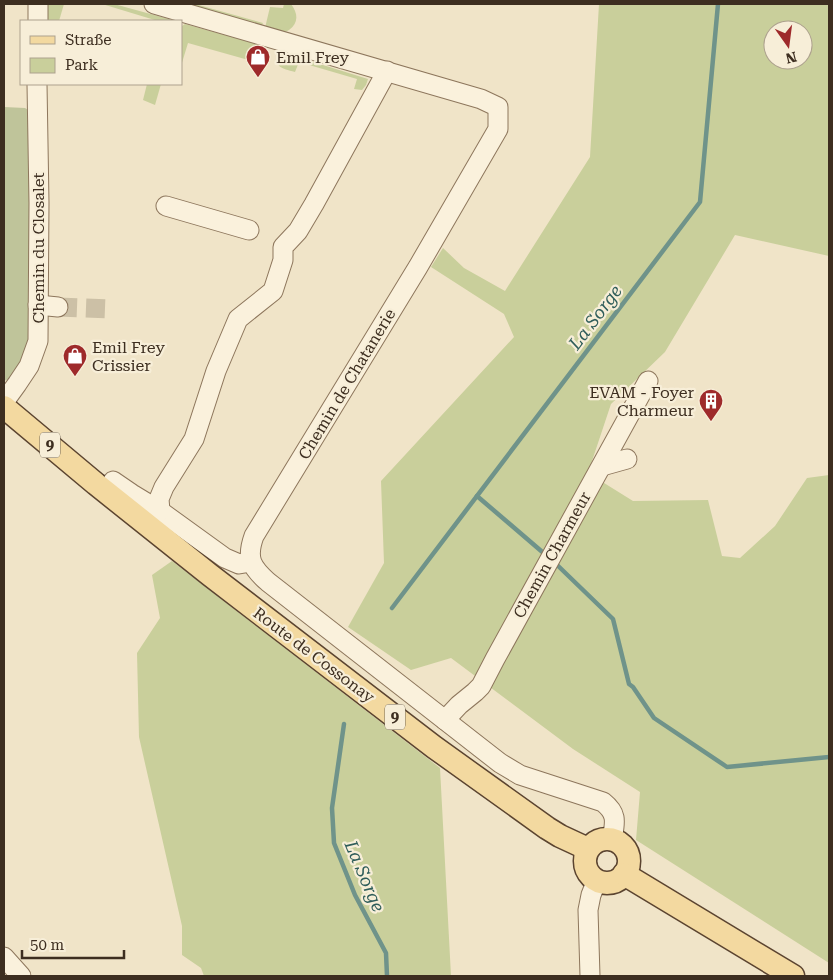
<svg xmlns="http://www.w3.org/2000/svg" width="833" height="980" font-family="'Roboto Serif',serif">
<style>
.green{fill:#c9cf9b;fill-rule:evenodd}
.cemetery{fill:#bfc49a}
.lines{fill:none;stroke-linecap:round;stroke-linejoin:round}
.stream{stroke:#6f938a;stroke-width:4.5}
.minor-tunnel{stroke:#ccc0a6;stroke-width:19;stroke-dasharray:19 9;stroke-linecap:butt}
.minor-casing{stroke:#8d765c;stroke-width:21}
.major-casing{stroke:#5b4430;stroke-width:25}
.minor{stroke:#faf1dc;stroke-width:19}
.major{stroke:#f3d9a0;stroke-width:22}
.labels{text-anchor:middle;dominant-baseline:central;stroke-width:4.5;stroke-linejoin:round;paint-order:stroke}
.shield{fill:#f7eed8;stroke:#756857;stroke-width:1}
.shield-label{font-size:15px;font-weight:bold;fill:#3d2e20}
.poi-label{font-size:16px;fill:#3d2e20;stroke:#f7eed8;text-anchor:start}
.street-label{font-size:16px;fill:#3d2e20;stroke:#f7eed8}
.water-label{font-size:18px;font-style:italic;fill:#2f5d5a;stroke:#f7eed8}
</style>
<rect width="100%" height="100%" fill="#f0e4c8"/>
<!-- green -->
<g class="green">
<path d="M48,4h16l-5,17h-11z"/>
<path d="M102,4h12l62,17h-18z"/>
<path d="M181,4h14l68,19 -2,4z"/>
<path d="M284,4h7c7,9 8,19 -2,26 -2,1 -5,3 -8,2 -5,0 -11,-3 -16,-4l5,-21 13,1z"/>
<path d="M599,4h230v252l-94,-21 -70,117 -54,52 -23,69 45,28 75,-1 14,56 18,2 35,-32 32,-48 22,-3v488l-193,-123 4,-48 -67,-43 -122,-91 -40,12 -63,-43 36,-64 -3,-82 133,-144 -10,-23 -73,-47 12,-19 21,20 41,23 85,-134zM773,30h30v30h-30z"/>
<path d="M185,24l72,20 -5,17 -64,-18 -7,23v-36l1,-4z"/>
<path d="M278,51l90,28 -2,6 -4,5 -8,-1 3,-10 -58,-17 -4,10c-14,-4 -21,-4 -17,-21z"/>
<path d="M147,84h14l-6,21 -12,-5z"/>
<path d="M172,561l268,207 11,208h-247l-3,-8 -19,-13v-29l-43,-189 -2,-84 23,-35 -8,-43z"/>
</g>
<!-- cemetery -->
<path class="cemetery" d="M4,107l21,1 8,5 -2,225c-6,15 -10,38 -27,43z"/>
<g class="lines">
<!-- stream -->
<g class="stream">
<path d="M477,496l70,60"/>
<path d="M553,561l60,58 16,65 4,3 21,31 73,49 102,-10"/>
<path d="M392,608l308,-406 18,-198"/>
<path d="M344,724l-12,84 2,35 21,52 31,58 1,23"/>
</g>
<!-- minor-tunnel -->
<path class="minor-tunnel" d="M58,307l51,2"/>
<defs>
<g id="minor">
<path d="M154,4l327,95 17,8v22l-80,138 -164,269c-8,22 -3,31 14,46l232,181 20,12 83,27c15,12 12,20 9,38"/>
<path d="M38,21v-17"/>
<path d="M166,206l83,24"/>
<path d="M38,305l20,2"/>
<path d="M4,402l13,-18 12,-18 9,-25 1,-138 -2,-119"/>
<path d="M602,466l25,-7"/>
<path d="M113,481l19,13 28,17 65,47 14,6 12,-2"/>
<path d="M160,511l-1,-12 5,-12 30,-48 22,-68 22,-52 35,-28 10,-31v-13l15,-16 16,-27 73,-133"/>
<path d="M445,720l14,-15 16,-13 6,-6 14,-27 153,-278"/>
<path d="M4,957l17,19"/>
<path d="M590,976l-2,-66 3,-15 6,-15"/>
</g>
<g id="major">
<path d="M4,407l92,77 114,91 224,172 113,81 13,8 28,13"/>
<circle cx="607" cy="861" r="22"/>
<path d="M624,874l169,102"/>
</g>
</defs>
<!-- minor casing -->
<use href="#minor" class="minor-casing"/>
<!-- major casing -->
<use href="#major" class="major-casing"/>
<!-- minor -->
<use href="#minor" class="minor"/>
<!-- major -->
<use href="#major" class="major"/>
</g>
<!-- icons -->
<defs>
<symbol id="shop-pin" viewBox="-11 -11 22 30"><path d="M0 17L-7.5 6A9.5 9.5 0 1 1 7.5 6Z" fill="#9e2a2b" stroke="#f7eed8"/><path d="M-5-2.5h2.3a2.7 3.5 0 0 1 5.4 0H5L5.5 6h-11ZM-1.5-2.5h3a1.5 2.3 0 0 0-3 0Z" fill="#fff"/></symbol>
<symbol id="building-pin" viewBox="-11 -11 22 30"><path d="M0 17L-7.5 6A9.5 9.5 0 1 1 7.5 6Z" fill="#9e2a2b" stroke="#f7eed8"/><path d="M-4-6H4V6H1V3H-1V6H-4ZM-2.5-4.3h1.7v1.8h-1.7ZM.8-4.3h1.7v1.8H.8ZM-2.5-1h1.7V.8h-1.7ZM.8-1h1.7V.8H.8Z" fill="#fff"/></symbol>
</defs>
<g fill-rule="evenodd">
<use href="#shop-pin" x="244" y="43" width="28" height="38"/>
<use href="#shop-pin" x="61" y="342" width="28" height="38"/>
<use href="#building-pin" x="697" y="387" width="28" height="38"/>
</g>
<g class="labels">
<!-- shield labels -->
<g class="shield">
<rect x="40" y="432.5" width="20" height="25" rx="4"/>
<rect x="385" y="704.5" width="20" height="25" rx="4"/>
</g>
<g class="shield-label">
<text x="50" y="445">9</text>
<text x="395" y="717">9</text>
</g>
<!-- poi labels -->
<g class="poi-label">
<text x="276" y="57">Emil Frey</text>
<text x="92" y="347">Emil Frey<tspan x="92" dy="18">Crissier</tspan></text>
<text x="694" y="392" text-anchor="end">EVAM - Foyer<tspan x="694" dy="18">Charmeur</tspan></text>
</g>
<!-- street labels -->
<g class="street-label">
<text transform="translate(38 248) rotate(-90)">Chemin du Closalet</text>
<text transform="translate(347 384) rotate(-59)">Chemin de Chatanerie</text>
<text transform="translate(552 555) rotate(-61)">Chemin Charmeur</text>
<text transform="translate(314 655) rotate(37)">Route de Cossonay</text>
</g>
<!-- water labels -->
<g class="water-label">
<text transform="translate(595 317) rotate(-53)">La Sorge</text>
<text transform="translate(365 876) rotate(67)">La Sorge</text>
</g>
</g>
<!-- border -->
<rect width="833" height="980" fill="none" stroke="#3d2e20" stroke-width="10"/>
<!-- legend -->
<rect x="20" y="20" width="162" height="65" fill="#f7eed8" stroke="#ada18e"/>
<rect x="30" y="36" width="25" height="8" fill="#f3d9a0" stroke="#ada18e"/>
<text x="65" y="45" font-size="15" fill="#3d2e20">Straße</text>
<rect x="30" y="58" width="25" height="15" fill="#c9cf9b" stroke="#ada18e"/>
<text x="65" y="70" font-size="15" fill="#3d2e20">Park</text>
<!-- north arrow -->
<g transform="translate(788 45) rotate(166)"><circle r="24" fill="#f7eed8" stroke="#ada18e"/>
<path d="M0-4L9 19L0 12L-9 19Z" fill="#9e2a2b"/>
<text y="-8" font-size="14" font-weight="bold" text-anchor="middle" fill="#3d2e20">N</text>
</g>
<!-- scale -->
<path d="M22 950v8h102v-8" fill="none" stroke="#3d2e20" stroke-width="2.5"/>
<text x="30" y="950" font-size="15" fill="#3d2e20" stroke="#f7eed8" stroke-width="4" paint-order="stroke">50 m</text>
</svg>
